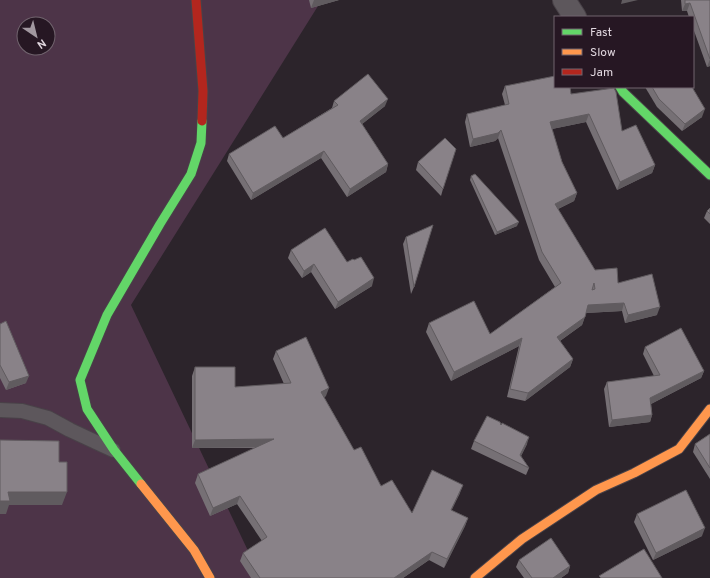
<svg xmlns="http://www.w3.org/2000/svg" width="710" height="578" font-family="Overpass,sans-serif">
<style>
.green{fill:#4d3448;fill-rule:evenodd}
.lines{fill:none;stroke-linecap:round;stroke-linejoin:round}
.lane-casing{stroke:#494248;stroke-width:16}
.street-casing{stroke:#494248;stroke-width:24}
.fast-casing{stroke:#494248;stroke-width:11}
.slow-casing{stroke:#494248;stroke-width:11}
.jam-casing{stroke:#494248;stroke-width:11}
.lane{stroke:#5d575c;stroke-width:14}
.street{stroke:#5d575c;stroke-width:22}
.fast{stroke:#63d668;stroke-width:9}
.slow{stroke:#ff974d;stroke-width:9}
.jam{stroke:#b3261e;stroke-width:9}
.wall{fill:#767075}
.shaded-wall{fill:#605b5f}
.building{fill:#898288;stroke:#605b5f;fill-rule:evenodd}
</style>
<rect width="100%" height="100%" fill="#2c242b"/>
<!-- green -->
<path class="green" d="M0,0h318v6l-187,299 130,273h-261zM24,24h24v24h-24z"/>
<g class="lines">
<defs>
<path id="lane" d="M0,410l22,1 26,7 22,12 43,20"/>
<path id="street" d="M564,0l11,17"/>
<g id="fast">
<path d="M620,87l3,5 87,83"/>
<path d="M141,484l-27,-34 -27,-41 -7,-29 27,-65 53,-91 31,-50 10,-31 1,-22"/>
</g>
<g id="slow">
<path d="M141,484l53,66 16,28"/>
<path d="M475,578l47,-39 74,-49 38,-17 45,-24 31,-40"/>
</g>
<path id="jam" d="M196,0l7,91 -1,30"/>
</defs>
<!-- lane casing -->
<use href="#lane" class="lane-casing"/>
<!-- street casing -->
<use href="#street" class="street-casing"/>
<!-- fast casing -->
<use href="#fast" class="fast-casing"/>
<!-- slow casing -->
<use href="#slow" class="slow-casing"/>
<!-- jam casing -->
<use href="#jam" class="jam-casing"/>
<!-- lane -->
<use href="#lane" class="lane"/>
<!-- street -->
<use href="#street" class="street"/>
<!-- fast -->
<use href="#fast" class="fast"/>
<!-- slow -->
<use href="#slow" class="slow"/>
<!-- jam -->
<use href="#jam" class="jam"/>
</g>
<!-- wall -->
<g class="wall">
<path d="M309,0h30l-28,8z"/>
<path d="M681,0h29v66l-3,1 -14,-39v-11h-4l-2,-6h-5z"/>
<path d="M505,86l66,8 51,37 33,34 -3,8 -35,17 -31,-68 -34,7 10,33 15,31 -3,8 -16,8 37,61 23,13 39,32 -32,8 -3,-12 -36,2 -4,12 -22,16 13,18 -3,8 -45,34 -18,-4 12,-51 -68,35 -25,-49 3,-9 61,11 65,-47 -16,-27 -41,-122 -3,3 -25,6 -5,-25 2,-8 38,-9 -3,-11z"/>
<path d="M645,87h47l10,30 -20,14 -25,-24z"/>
<path d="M334,101l51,5 -23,18 26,40 -2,8 -39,25 -26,-39 -70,42 -24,-39 2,-7 54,-16 49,-30z"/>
<path d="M418,162l25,27 -2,7 -25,-26z"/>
<path d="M471,176l46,50 -22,9 -25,-55z"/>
<path d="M710,208v16l-6,-6 3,-7z"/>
<path d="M406,237l8,50 -3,7 -8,-50z"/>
<path d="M291,250l56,12 25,24 -37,23 -24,-37 -9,6 -14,-20z"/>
<path d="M0,324l26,59 -20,7 -6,-12z"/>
<path d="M645,347l59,24 -3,7 -50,26 1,11 -2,7 -41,5 -5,-38 3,-7 47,-6 -11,-22z"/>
<path d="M276,351l50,45 -2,1 30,53 27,36 31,27 48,-20 -9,17 17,8 -3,8 -21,42 -15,-8 -26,18h-152l-11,-17 3,-8 19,-12 -25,-37 -27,12 -15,-33 3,-9 58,-26h-64v-72l3,-9 40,20 49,-3 -11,-25z"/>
<path d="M501,425l26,19 -6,12 8,12 -3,7 -55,-26 3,-8z"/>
<path d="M710,434v45l-17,-27 2,-8z"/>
<path d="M637,514l65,22 -49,24 -19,-38z"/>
<path d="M519,560l51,6 -2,7 -7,5h-37l-8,-11z"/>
</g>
<!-- shaded-wall -->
<g class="shaded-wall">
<path d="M314,0h25l-28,8z"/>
<path d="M622,0h16l-17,4z"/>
<path d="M690,3l-3,8h-5l3,-7z"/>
<path d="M710,59v7l-3,1z"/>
<path d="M388,99l-3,7 -28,22 3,-7z"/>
<path d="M705,109l-3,8 -20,14 3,-7z"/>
<path d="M589,114l-3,8 -39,8 3,-8z"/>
<path d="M501,130l-3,8 -3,3 -25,6 3,-8z"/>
<path d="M324,151l-3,7 -70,42 2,-7z"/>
<path d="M388,164l-2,8 -39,25 3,-8z"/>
<path d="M655,165l-3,8 -35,17 3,-8z"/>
<path d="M577,193l-3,8 -22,11 3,-8z"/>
<path d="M519,222l-2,4 -22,9 2,-3z"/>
<path d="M314,264l-3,8 -9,6 2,-7z"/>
<path d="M374,278l-2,8 -37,23 3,-7z"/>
<path d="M624,303l-2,8 -37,2 3,-8z"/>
<path d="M660,307l-3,8 -32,8 3,-8z"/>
<path d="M585,317l-3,8 -28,20 3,-8z"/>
<path d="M522,338l-3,8 -68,35 3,-9z"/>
<path d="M573,359l-3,8 -45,34 3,-8z"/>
<path d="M704,371l-3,7 -54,28 3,-8z"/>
<path d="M29,376l-3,7 -20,7 3,-8z"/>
<path d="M329,388l-3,8 -8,4 3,-8z"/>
<path d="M652,415l-2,7 -41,5 3,-7z"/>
<path d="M529,437l-2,7 -9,18 2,-7z"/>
<path d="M274,439l-3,8 -79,1 3,-8z"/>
<path d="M463,485l-3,8 -12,25 3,-8z"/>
<path d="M8,492h59l-5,13h-53l-3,9h-6v-13z"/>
<path d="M240,496l-3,8 -27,12 3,-8z"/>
<path d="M468,518l-3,8 -21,42 3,-9z"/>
<path d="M705,528l-3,8 -49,24 3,-7z"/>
<path d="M432,552l-3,8 -26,18h-9z"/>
<path d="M570,566l-2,7 -7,5h-8z"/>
</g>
<!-- building -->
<g class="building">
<path d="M685,0h25v59l-20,-56 -5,1z"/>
<path d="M368,74l20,25 -28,22 28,43 -38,25 -26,-38 -71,42 -24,-39 46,-28 8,12 55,-33 -4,-4z"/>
<path d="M555,76v11h15l1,7 43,-6 2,4 6,39 14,-6 19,40 -35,17 -31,-68 -39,8 12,40 15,31 -22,11 40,66 22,-2 1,15 34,-9 8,33 -32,8 -4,-12 -36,2 -3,12 -28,20 16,22 -45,34 -18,-4 12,-51 -68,34 -25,-49 45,-22 16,33 71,-51 -19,-31 -41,-122 -3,3 -25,6 -6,-25 42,-10 -4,-18zM594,283l1,6 -3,1z"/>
<path d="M652,87h40l13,22 -20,15 -26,-25z"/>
<path d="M445,138l11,11 -13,40 -25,-27z"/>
<path d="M475,174l44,48 -22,10 -26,-56z"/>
<path d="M710,208v6l-3,-3z"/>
<path d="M433,225l-19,62 -8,-50z"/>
<path d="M325,228l22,34 6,-3 1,1 7,-3 13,21 -36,24 -24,-38 -10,7 -13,-21z"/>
<path d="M6,321l23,55 -20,6 -9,-17v-41z"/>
<path d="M681,328l23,43 -54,27 2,17 -40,5 -5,-38 53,-7 -15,-28z"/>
<path d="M306,337l23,51 -8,4 33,58 7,-3 20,39 11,-6 20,33 20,-43 31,15 -12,25 17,8 -21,41 -15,-7 -38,26h-134l-17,-25 24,-16 -27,-41 -27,12 -15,-34 76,-35 -79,1v-73h40v20l56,-4 -15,-32z"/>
<path d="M487,416l13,6 1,3 1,-2 27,14 -9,18 9,13 -55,-27z"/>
<path d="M710,434v34l-15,-24z"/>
<path d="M0,440l59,1v21h8v30h-59l2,9h-10z"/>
<path d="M686,490l19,38 -49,25 -19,-39z"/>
<path d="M551,538l19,28 -17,12h-21l-13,-18z"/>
<path d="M644,549l18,29h-61l-2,-2z"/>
</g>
<!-- legend -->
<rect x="554" y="16" width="140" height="72" fill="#261723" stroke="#71646e"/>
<rect x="562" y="29" width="20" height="6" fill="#63d668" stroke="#71646e"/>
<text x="590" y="36" font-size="12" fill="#e1d7df">Fast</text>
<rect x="562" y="49" width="20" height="6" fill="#ff974d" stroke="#71646e"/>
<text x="590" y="56" font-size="12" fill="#e1d7df">Slow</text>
<rect x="562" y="69" width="20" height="6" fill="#b3261e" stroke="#71646e"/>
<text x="590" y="76" font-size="12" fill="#e1d7df">Jam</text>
<!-- north arrow -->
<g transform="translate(36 36) rotate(145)"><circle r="19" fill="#261723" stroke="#71646e"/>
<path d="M0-3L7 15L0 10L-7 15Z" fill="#a298a0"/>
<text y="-6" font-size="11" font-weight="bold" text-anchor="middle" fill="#e1d7df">N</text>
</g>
</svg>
